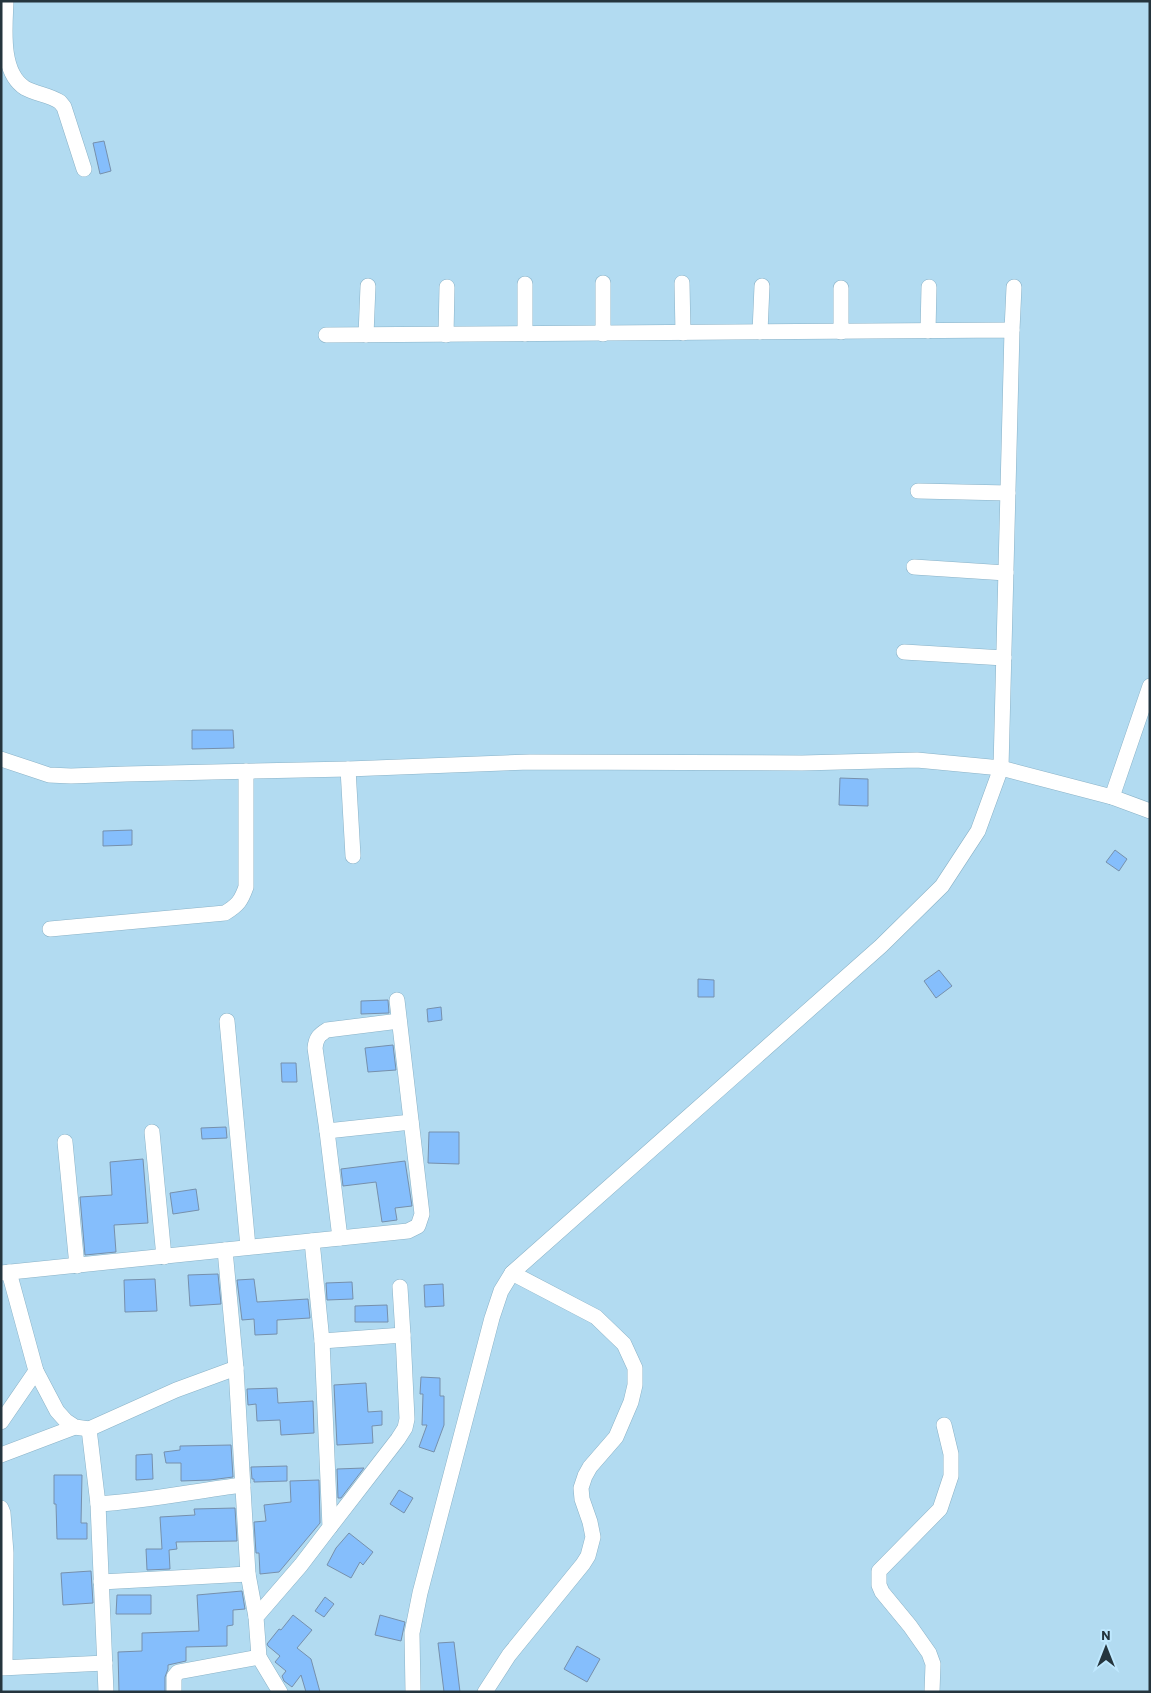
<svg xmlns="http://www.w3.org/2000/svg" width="1151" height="1693" font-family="Barlow,sans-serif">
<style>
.building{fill:#85befc;stroke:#7690ac}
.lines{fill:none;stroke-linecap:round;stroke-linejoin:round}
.minor-casing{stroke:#8ab2c7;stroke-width:16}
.minor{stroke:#fff;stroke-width:15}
</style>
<rect width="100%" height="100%" fill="#b2dbf1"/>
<!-- building -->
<g class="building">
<path d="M104,141l7,30 -11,3 -7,-31z"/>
<path d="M192,730h41l1,18 -42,1z"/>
<path d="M840,778l28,1v27l-29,-1z"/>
<path d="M132,830v15l-29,1v-15z"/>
<path d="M1115,850l12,9 -8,12 -13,-9z"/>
<path d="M939,970l13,16 -16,12 -12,-17z"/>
<path d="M698,979l16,1v17h-16z"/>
<path d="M388,1000l1,13 -28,1v-13z"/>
<path d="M441,1007l1,13 -14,2 -1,-13z"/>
<path d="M393,1045l3,25 -28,2 -3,-24z"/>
<path d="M281,1063h15l1,19h-15z"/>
<path d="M226,1127l1,11 -25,1 -1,-11z"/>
<path d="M429,1132h30v32l-31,-1z"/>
<path d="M143,1159l5,64 -34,2 2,27 -31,3 -5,-58 32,-2 -2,-33z"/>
<path d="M405,1161l7,45 -17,2 2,12 -15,2 -6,-40 -33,4 -2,-17z"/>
<path d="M196,1189l3,21 -26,4 -3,-21z"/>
<path d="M218,1274l3,30 -31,2 -2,-31z"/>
<path d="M155,1279l2,32 -32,1 -1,-32z"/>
<path d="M254,1279l3,23 51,-3 2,19 -33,2v14l-22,1 -1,-16 -12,1 -5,-40z"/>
<path d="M352,1282l1,17 -26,1 -1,-17z"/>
<path d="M443,1284l1,22 -19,1 -1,-22z"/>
<path d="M387,1305l1,17h-33v-16z"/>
<path d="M421,1377l19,1v18h4v29l-10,27 -15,-5 8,-22h-5l1,-31h-3z"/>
<path d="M366,1383l2,29 14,-1v14l-10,1 1,17 -36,2 -3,-60z"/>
<path d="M277,1388l1,15 35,-2 1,32 -33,2 -1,-15 -23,1 -1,-17 -8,1 -1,-16z"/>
<path d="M231,1445l2,32 -23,3 -29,1v-18h-15l-2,-11 16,-2v-4z"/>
<path d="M152,1454l1,25 -17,1v-25z"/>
<path d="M287,1466v15l-33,1v-3h-2l-1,-12z"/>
<path d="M364,1468l-23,30h-3l-1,-29z"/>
<path d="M54,1475h28l-1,48h6v16h-30l-1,-35h-2z"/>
<path d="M319,1480l1,43 -41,49 -19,2 -1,-21h-3l-2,-31 12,-1 -2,-16 27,-3 -1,-21z"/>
<path d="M399,1490l14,8 -9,15 -14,-9z"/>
<path d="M235,1508l2,33 -61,1 1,7 -8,1 1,19 -23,1 -1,-21h16l-2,-32 35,-2 -1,-6z"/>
<path d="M349,1533l24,19 -10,13 -3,-3 -9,16 -24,-13 9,-17z"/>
<path d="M91,1571l2,32 -30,2 -2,-32z"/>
<path d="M242,1591l3,18 -12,1v15l-6,1v20l-41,1v14l-18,4v4l-3,8v15h-46l-1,-40 24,-1v-18l57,-2 -2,-36z"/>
<path d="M117,1595h34v19h-35z"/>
<path d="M325,1597l9,7 -10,13 -9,-6z"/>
<path d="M293,1615l19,15 -15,18 14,11 9,33h-14l-5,-17 -9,12 -8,-6 -2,-5 4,-5 -11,-9 5,-6 -12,-10 -1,-2 12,-15 2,1z"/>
<path d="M380,1615l25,7 -4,19 -26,-6z"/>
<path d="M454,1642l6,50h-16l-6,-49z"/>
<path d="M577,1646l23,13 -13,23 -23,-13z"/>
</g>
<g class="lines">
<defs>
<g id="minor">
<path d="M6,1c-1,27 -6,71 19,87 11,6 25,7 35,14l4,5 20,62"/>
<path d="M603,283v51"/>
<path d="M682,283l1,50"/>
<path d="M525,284v50"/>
<path d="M1012,330l2,-43"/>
<path d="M928,331l1,-44"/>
<path d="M760,332l2,-46"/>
<path d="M841,332v-44"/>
<path d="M326,335l686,-5 -11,438 -23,63 -36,55 -61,60 -369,327 -11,18 -9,27 -72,275 -8,40 1,59"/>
<path d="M366,335l2,-49"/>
<path d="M446,335l1,-48"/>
<path d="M918,491l90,2"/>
<path d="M914,567l92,6"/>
<path d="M904,652l100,6"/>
<path d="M1,759l48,16 22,1 55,-2 222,-5 182,-7 272,1 115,-3 84,8 111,29 38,14"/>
<path d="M348,769l5,87"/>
<path d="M1112,797l38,-111"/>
<path d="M50,929l175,-16c13,-8 16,-12 21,-26v-116"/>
<path d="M227,1021l21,226"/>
<path d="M327,1131l-12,-83c1,-10 4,-13 12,-18l72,-9"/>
<path d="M152,1132l12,125"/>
<path d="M65,1142l12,124"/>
<path d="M340,1238l-13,-107 84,-9"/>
<path d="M225,1250l11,118 12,206 8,43"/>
<path d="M9,1272l27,99 21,40 9,10 9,6 14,2"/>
<path d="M1,1273l407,-42 10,-5 4,-12 -25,-214"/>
<path d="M400,1287l3,48"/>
<path d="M322,1341l81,-6 4,84 -2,9 -7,11 -68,88"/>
<path d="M1,1422l35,-51"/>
<path d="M1,1455l74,-28"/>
<path d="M98,1504c49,-3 96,-13 145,-19"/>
<path d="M1,1508l2,5 3,40 -1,114"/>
<path d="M101,1582l147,-8"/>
<path d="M1,1668l104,-5"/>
<path d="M106,1692l-8,-188 -9,-75 87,-39 60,-22"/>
<path d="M174,1692v-15l4,-5 81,-15"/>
<path d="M280,1692l-21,-35 -3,-40 45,-52 29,-38 -8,-186 -10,-100"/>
<path d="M485,1692l24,-37 74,-91 5,-8 5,-19 -3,-15 -8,-23 -1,-11 4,-12 5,-9 26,-30 15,-35 4,-17v-17l-11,-24 -28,-27 -84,-44"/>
<path d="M932,1692l1,-28 -4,-11 -19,-27 -28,-34 -3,-7v-14l61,-62 11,-33v-22l-7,-29"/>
</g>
</defs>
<!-- minor casing -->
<use href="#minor" class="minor-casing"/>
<!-- minor -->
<use href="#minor" class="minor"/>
</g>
<!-- border -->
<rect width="1151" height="1693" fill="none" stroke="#25353e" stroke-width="5"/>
<!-- north arrow -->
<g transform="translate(1106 1648)" stroke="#bfe8fe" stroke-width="4" paint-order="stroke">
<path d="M0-4L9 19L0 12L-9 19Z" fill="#25353e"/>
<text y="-8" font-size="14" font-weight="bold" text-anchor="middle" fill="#25353e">N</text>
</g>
</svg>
